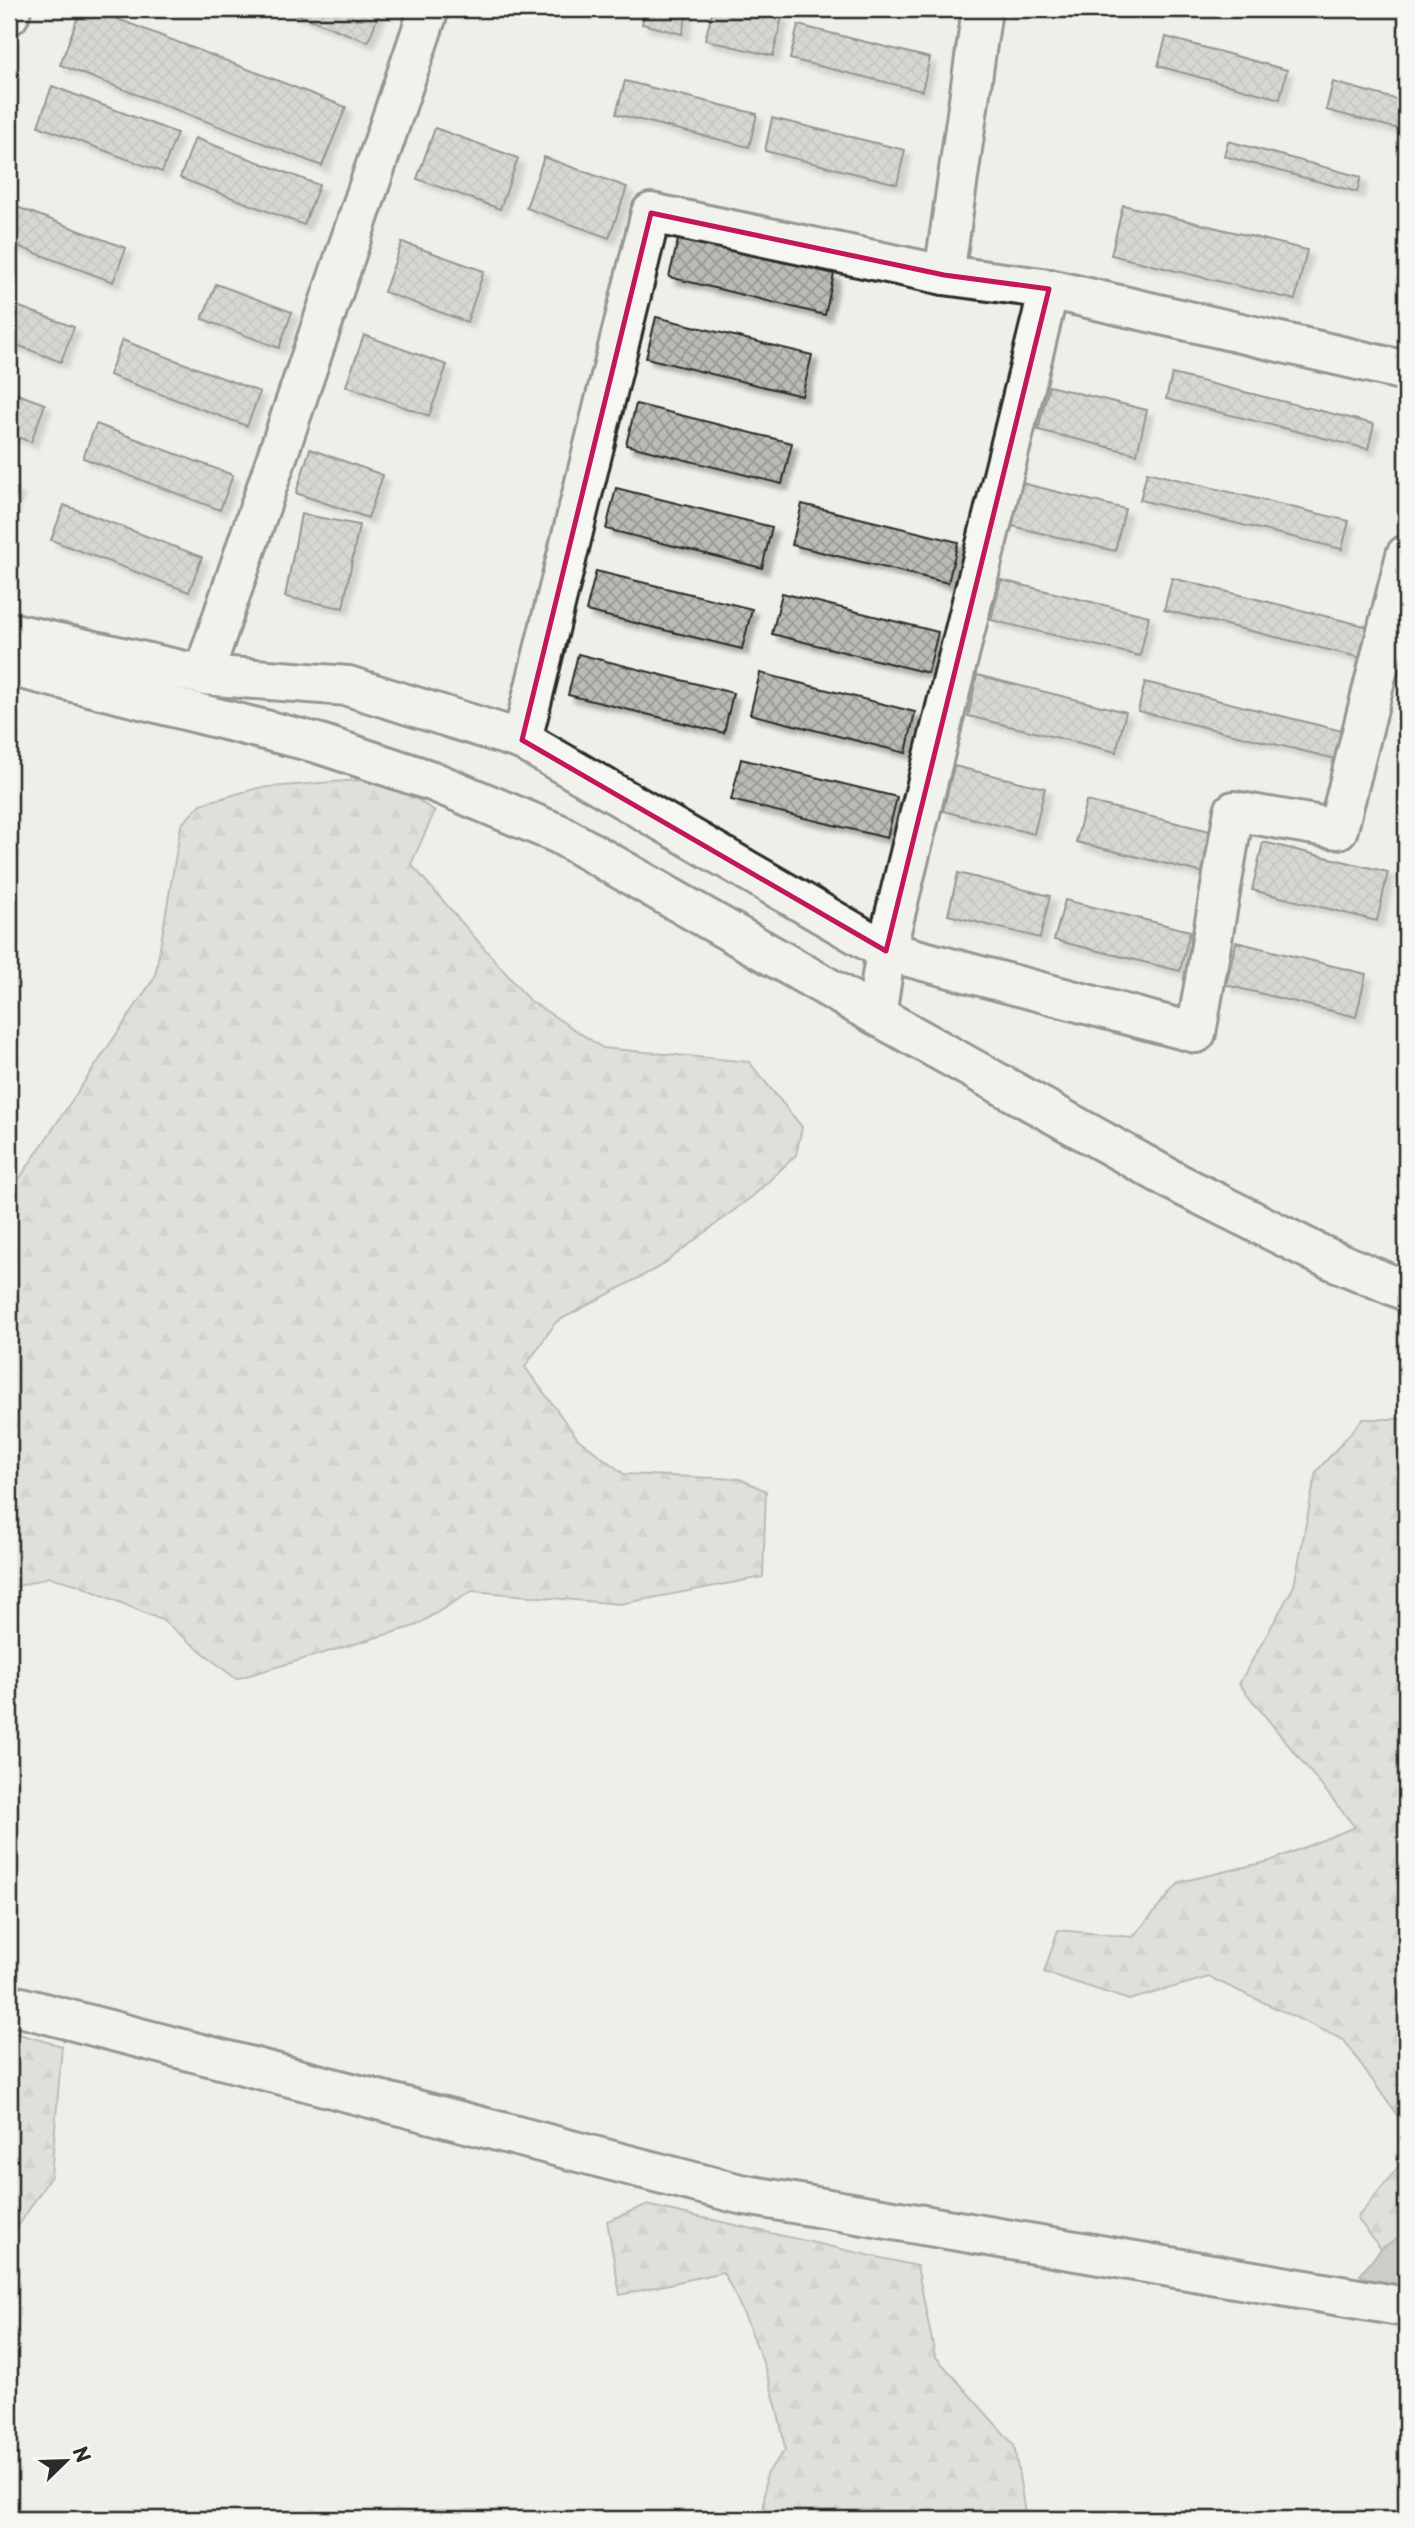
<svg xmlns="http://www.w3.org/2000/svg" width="1415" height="2528" font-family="'Playpen Sans',sans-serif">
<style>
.forest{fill:url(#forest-firs);stroke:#7c7c7a;stroke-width:2}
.water{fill:#a6a6a3;stroke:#757573;stroke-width:2}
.building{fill:url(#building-cross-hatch);stroke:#2b2b2b;stroke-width:2;filter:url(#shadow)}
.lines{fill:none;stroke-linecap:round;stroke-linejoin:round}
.minor-casing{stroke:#2b2b2b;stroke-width:44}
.tertiary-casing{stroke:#2b2b2b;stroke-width:44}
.minor{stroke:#f6f6f2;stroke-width:38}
.tertiary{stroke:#f6f6f2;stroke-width:38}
.marked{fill:none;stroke:#c2185b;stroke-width:5;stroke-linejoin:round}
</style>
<defs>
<pattern id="forest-firs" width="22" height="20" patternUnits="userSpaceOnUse" patternTransform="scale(1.75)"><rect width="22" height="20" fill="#cececa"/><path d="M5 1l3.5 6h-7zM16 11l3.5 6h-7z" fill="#b1b1ae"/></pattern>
<pattern id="building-cross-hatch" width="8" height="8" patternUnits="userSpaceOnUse" patternTransform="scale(1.75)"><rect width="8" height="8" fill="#babab7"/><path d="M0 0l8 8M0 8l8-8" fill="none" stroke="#979795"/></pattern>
<filter id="shadow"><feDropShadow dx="6" dy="6" stdDeviation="2" flood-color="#0004"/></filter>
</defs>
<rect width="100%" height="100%" fill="#eeeeea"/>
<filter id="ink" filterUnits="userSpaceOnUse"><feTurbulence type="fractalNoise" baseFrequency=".0143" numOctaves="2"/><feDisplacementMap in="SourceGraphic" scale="14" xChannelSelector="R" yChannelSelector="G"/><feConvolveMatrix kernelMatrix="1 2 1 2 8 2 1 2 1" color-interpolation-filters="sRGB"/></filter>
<g filter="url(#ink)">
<!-- forest -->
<g class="forest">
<path d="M383,778l52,33 -24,53 118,136 74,48 146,14 53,65 -6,28 -42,40 -93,71 -105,56 -31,45 53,72 46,35 116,5 26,12 -3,86 -143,27 -148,-13 -57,35 -179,53 -74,-59 -86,-36 -27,-7 -40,12v-395l146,-217 26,-152 20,-21 57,-16z"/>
<path d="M1363,1419h43v709l-62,-88 -135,-63 -80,23 -85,-28 14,-42 75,7 47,-55 90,-21 85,-34 -116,-143 55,-98 22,-114z"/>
<path d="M14,2033l48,13 -11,130 -42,64v-203z"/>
<path d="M1406,2157v75l-25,17 -24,-31z"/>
<path d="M646,2205l271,61 18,90 79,89 12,74h-263l3,-45 19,-24c-8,-58 -34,-127 -62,-178l-103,23 -13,-74z"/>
</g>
<!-- water -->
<path class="water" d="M1406,2232v58l-17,-2 -29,-13 21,-26z"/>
<!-- building -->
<g class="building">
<path d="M81,9h11l254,98 -24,59 -262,-101z"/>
<path d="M284,9h92l4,2 -12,31z"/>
<path d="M645,9h43l-6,25 -40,-10z"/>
<path d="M713,9h36l33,8 -9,39 -68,-16z"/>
<path d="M798,25l132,33 -8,33 -132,-32z"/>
<path d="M1166,37l121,33 -7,29 -122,-33z"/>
<path d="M625,81l132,33 -8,33 -133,-33z"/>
<path d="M1333,82l73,20v29l-80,-21z"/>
<path d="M52,86l125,47 -15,39 -124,-46z"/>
<path d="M772,118l133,32 -8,34 -132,-33z"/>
<path d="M435,128l83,30 -18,51 -83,-30z"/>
<path d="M195,138l124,47 -15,40 -124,-47z"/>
<path d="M1228,141l133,36 -4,15 -133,-36z"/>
<path d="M544,157l83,30 -18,51 -83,-30z"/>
<path d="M9,204l117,44 -13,34 -104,-39z"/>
<path d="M1123,205l184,45 -12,50 -184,-45z"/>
<path d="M679,236l155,38 -9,41 -156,-38z"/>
<path d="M402,242l82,29 -17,51 -83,-30z"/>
<path d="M216,284l76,28 -13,36 -77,-29z"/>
<path d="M9,303l65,24 -13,35 -52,-20z"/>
<path d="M656,317l156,38 -10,41 -156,-38z"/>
<path d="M364,335l83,30 -18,51 -83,-30z"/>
<path d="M122,340l138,52 -13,34 -138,-51z"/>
<path d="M1172,374l202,50 -6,25 -202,-50z"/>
<path d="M1049,386l98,24 -10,44 -99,-24z"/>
<path d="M9,391l36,13 -14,38 -22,-8z"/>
<path d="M636,404l156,39 -10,41 -156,-39z"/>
<path d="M96,424l137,51 -13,35 -137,-52z"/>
<path d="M310,449l73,26 -15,43 -72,-25z"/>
<path d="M1147,472l202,49 -7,28 -202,-49z"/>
<path d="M1022,483l103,26 -10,42 -103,-25z"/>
<path d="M9,486l9,3 -9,25z"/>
<path d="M616,488l156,39 -10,41 -156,-39z"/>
<path d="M802,504l156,38 -10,41 -156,-38z"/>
<path d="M64,505l138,52 -13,35 -138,-52z"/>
<path d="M301,514l58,11 -16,83 -58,-11z"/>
<path d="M596,571l156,38 -10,40 -156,-38z"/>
<path d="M1172,578l197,49 -7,31 -198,-48z"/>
<path d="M1001,580l148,36 -9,40 -149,-36z"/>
<path d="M782,593l156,39 -10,41 -156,-39z"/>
<path d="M578,654l155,39 -9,40 -156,-38z"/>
<path d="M760,673l155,39 -9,41 -156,-39z"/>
<path d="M977,675l149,37 -10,40 -148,-36z"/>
<path d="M1145,682l197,49 -6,28 -198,-48z"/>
<path d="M741,759l156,38 -10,41 -156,-38z"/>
<path d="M954,766l91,22 -11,46 -91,-23z"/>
<path d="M1086,801l128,31 -10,41 -128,-31z"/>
<path d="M1263,842l125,30 -11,49 -125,-31z"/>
<path d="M958,873l92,23 -10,42 -92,-23z"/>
<path d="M1065,900l125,31 -10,40 -126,-31z"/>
<path d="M1236,942l130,32 -10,43 -130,-32z"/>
</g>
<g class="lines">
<defs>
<g id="minor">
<path d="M9,15l2,-6"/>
<path d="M944,275l38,-266"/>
<path d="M9,632l194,43 145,11 174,54 364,211 310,82 38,-222 104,18 68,-274"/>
<path d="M203,675l226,-666"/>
<path d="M522,740l129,-527 293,62 105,14 357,82"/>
<path d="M876,1015l10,-64 163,-662"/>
<path d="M9,2004l731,190 666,113"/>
</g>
<path id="tertiary" d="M9,666l308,77 115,38 127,53 317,181 305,170 140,70 85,36"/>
</defs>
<!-- minor casing -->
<use href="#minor" class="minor-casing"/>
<!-- tertiary casing -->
<use href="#tertiary" class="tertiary-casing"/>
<!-- minor -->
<use href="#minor" class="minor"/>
<!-- tertiary -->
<use href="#tertiary" class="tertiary"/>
</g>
</g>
<!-- marked area -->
<path d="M0 0H1415V2528H0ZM651,213l293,62 105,14 -163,662 -364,-211z" fill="#eeeeea" fill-opacity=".55" fill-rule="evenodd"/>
<path class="marked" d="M651,213l293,62 105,14 -163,662 -364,-211z"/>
<!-- margin -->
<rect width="1415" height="2528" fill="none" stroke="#f6f6f2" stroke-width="35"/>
<rect x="18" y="18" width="1380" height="2493" fill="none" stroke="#2b2b2b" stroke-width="2.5" filter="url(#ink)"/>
<!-- north arrow -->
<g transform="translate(66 2461) rotate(67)" stroke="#f6f6f2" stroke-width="5" paint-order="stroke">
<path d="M0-5L12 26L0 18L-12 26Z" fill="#2b2b2b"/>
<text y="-10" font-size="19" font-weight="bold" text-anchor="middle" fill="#2b2b2b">N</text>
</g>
</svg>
